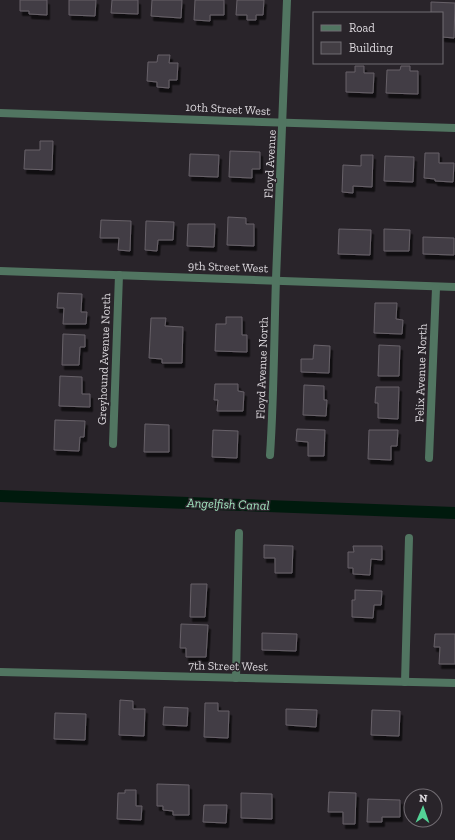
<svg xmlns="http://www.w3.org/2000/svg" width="455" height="840" font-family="'Zilla Slab',serif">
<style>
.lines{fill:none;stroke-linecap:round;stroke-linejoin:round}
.canal{stroke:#001a0d;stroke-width:12}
.building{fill:#433e44;stroke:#676169;filter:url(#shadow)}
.minor{stroke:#517561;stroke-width:8}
.labels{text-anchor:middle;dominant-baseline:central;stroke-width:3;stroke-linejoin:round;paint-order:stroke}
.street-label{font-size:12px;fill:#dcd8dd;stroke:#29242a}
.water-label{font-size:13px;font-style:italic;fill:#9fe1bc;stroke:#29242a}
</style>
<defs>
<filter id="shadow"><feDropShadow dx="2.5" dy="4.5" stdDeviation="0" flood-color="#0009"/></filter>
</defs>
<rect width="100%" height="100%" fill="#29242a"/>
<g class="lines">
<!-- canal -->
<path class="canal" d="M0,496l455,17"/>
</g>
<!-- building -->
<g class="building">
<path d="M20,0h27v15l-18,-1v-3h-9z"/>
<path d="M69,0h27l-1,16 -26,-1z"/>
<path d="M112,0h26v14l-27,-1z"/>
<path d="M152,0h30l-1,18 -30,-2z"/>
<path d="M195,0h29v15h-14v6l-16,-1z"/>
<path d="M237,0h27l-1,15h-7v5h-9v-5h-11z"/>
<path d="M431,2l24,1 -1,35 -12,-1v-24h-11z"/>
<path d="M158,55h12l-1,8h9l-1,17h-8v8l-12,-1v-5l-10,-1 1,-19h9z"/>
<path d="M355,66h9v7h10l-1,20 -27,-1v-20h9z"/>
<path d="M401,66h9v5h8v23l-32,-1 1,-23h13z"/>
<path d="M40,141h13l-1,29 -28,-1 1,-19h15z"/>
<path d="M230,151l30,1v17h-8v9l-23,-1z"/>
<path d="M425,153h14v10h15l-1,19 -18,-1v-2l-11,-1z"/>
<path d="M190,154l29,1 -1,22 -29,-1z"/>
<path d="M361,155h12l-1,32 -19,-1v7l-11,-1 1,-27 18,1z"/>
<path d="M385,156l29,1 -1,25 -29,-1z"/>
<path d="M228,217l18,1v6h8v22l-27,-1z"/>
<path d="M101,220l30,1 -1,30 -12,-1 1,-12h-19z"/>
<path d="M146,221l28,1 -1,18h-15l-1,11 -12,-1z"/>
<path d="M188,224h27l-1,23 -27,-1z"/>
<path d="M339,229l32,1 -1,25 -32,-1z"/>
<path d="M384,229l26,1 -1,21h-25z"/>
<path d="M423,237l31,1v17l-31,-1z"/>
<path d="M58,293l24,1 -1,18h6l-1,12h-23l1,-16h-7z"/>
<path d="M375,303h22l-1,16 7,1 -1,14 -28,-1z"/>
<path d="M226,317h16v18h5v17l-32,-1 1,-27h10z"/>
<path d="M151,318h15l-1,8 18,1 -1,36h-20v-4l-13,-1z"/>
<path d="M63,334l22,1v12h-5l-1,18h-17z"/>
<path d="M314,345l16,1 -1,27 -28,-1v-13h12z"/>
<path d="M379,345l21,1 -1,30h-21z"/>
<path d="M60,376l22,1v17h8v13l-31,-1z"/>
<path d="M215,384h23v7l6,1 -1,19h-26l1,-11h-4z"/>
<path d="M304,385l20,1v14h3l-1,16 -23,-1z"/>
<path d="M376,387h23l-1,32 -20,-1v-15h-3z"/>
<path d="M55,420l30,1 -1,16h-4l-1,14 -25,-1z"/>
<path d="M145,424l24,1v27h-25z"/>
<path d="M297,429l28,1 -1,26h-16v-14l-12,-1z"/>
<path d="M213,430l25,1 -1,27 -25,-1z"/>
<path d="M369,430h29l-1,16h-6v14l-23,-1z"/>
<path d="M264,545l29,1 -1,27h-17v-15h-11z"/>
<path d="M353,546h29v14l-11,-1 -1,16 -17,-1v-6h-5v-16h6z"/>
<path d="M191,584h16l-2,33h-15z"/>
<path d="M355,590l27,1 -1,14h-7l-1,13 -21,-1v-17h3z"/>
<path d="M181,624l27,1 -2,32h-20v-9h-6z"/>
<path d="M262,633l35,1 -1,17 -34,-1z"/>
<path d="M435,634h20v30h-16l1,-17h-6z"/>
<path d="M120,700l13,1v8h12l-1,27 -25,-1z"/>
<path d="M205,703h13v8h11l-1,27 -24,-1z"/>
<path d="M164,707l24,1 -1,18 -24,-1z"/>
<path d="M286,709l31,1 -1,17 -30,-2z"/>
<path d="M372,710l28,1 -1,25 -28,-1z"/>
<path d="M55,713l31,1 -1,26 -31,-1z"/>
<path d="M157,784l32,1v30h-16v-4l-10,-1v-4h-6z"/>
<path d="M125,790h11v16h6l-1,14 -24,-1 1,-26h7z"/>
<path d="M329,792l27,1 -1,31h-12v-12h-15z"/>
<path d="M241,793l31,1v25l-31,-1z"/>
<path d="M368,799l32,1v17h-18v5h-15z"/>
<path d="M204,805h23l-1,18 -23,-1z"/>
</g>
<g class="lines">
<!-- minor -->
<g class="minor">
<path d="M0,113c152,5 303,11 455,15"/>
<path d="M0,271l455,16"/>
<path d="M113,444l6,-169"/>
<path d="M270,455c4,-58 4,-117 6,-176 4,-93 8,-186 11,-279"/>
<path d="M429,458l7,-170"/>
<path d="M0,672l455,11"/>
<path d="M236,678l3,-145"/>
<path d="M405,682l4,-144"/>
</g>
</g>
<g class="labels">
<!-- street labels -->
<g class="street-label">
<text transform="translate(228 109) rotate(3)">10th Street West</text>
<text transform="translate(270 164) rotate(-87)">Floyd Avenue</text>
<text transform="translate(228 267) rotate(2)">9th Street West</text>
<text transform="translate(104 359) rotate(-88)">Greyhound Avenue North</text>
<text transform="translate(262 368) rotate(-88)">Floyd Avenue North</text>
<text transform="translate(421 373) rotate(-88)">Felix Avenue North</text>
<text transform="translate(228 666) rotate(1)">7th Street West</text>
</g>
<!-- water labels -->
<g class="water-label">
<text transform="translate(228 504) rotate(2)">Angelfish Canal</text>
</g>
</g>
<!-- legend -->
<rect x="313" y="12" width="130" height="52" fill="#29242a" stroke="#716c72"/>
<rect x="321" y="25" width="20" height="6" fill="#517561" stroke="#716c72"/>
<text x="349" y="32" font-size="12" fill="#dcd8dd">Road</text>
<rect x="321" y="42" width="20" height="12" fill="#433e44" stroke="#716c72"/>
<text x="349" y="52" font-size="12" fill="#dcd8dd">Building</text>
<!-- north arrow -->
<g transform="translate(423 808) rotate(2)"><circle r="19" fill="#29242a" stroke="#716c72"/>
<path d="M0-3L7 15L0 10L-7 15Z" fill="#53d396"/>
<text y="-6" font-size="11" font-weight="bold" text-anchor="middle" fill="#dcd8dd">N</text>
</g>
</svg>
